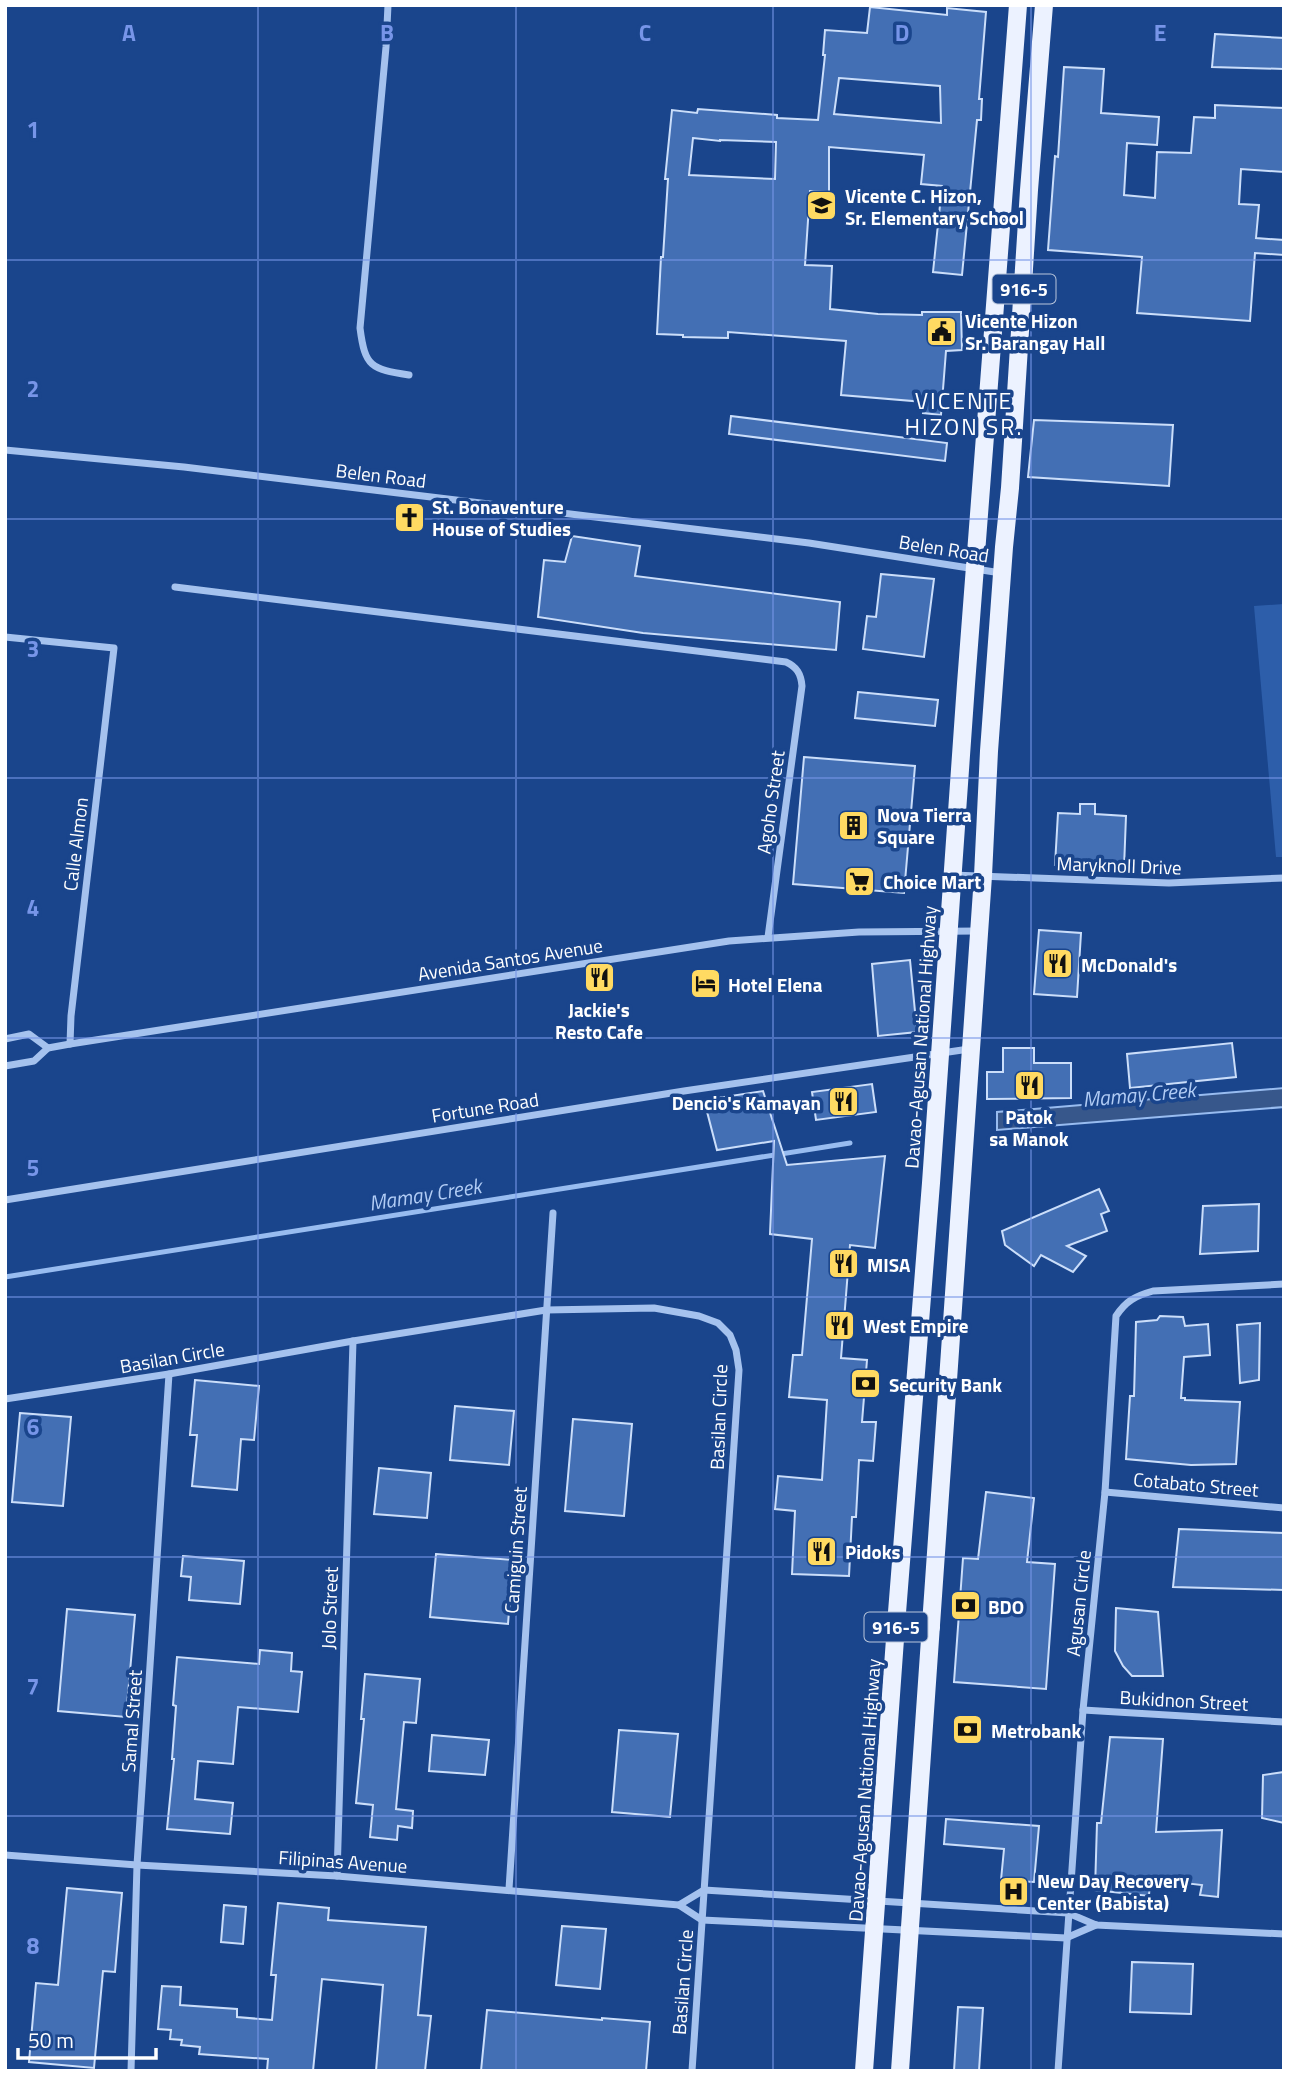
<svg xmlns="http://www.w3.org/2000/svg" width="1289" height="2076" font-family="'Titillium Web',sans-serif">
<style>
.green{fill:#2d5eaa}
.water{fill:#37578b;stroke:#98bcf0;stroke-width:2}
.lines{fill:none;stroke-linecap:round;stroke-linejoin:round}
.stream{stroke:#98bcf0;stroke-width:5}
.building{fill:#436fb4;stroke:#cbdefa;stroke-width:2;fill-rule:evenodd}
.minor{stroke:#a5c2ee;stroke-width:7}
.primary{stroke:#ecf2ff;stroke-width:18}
.grid{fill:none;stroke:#7795e8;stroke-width:2;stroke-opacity:0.55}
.labels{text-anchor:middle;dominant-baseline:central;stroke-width:7;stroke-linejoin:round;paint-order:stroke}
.shield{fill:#1a458c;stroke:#bac7dc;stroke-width:2}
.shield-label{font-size:18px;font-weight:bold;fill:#fff}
.poi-label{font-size:19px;font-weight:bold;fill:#fff;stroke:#1a458c;text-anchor:start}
.street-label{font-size:19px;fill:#fff;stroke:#1a458c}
.water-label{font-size:21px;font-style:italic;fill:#b1ccf5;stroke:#1a458c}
.quarter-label{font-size:23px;letter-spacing:2px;fill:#fff;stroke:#1a458c}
.grid-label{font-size:23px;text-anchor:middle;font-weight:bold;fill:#7795e8;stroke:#1a458c;stroke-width:7;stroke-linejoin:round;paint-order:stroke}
</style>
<rect width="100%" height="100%" fill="#1a458c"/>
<!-- green -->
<path class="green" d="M1284,604v253h-8l-22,-251z"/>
<!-- water -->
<path class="water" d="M1284,1088v19l-287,23v-18z"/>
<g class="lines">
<!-- stream -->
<path class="stream" d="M5,1277l845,-134"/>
</g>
<!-- building -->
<g class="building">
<path d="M870,7l77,8v-7l39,4 -7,87h3l-1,21h-4l-15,155 -29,-3 9,-86 -21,-2 3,-29 -95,-8v45l-19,-1 -5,74 27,1 -2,43 48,5 44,1v-3h39l1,38 -16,1 -5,64 -18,-2 1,-11 -83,-7 5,-54 -118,-9v6l-45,-1v-2l-26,-1 4,-77h2l5,-78h-3l7,-69 25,3 1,-4 79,6v3l41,2 7,-65h-2l2,-25 42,3zM839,78l101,8 1,37 -107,-9zM693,138l27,3v-1l56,2 -1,37 -86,-4z"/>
<path d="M1215,34l69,4v31l-72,-2z"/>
<path d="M1064,67l40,2 -3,44 58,4 -2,28 -30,-2 -3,52 31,3 2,-46 34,1 3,-36 21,1v-13l69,3v64l-43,-3 -2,35 20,1 -3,33 28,2v15l-29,-2 -5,68 -113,-8 5,-56 -94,-7 7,-94 3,1z"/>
<path d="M731,416l216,27 -2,18 -216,-27z"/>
<path d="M1034,420l139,5 -4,61 -141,-9z"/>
<path d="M572,536l68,10 -5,30 205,26 -4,48 -193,-17 -105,-16 6,-57 21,2z"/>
<path d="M881,574l53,5 -10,78 -61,-8 4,-33 9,1z"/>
<path d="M858,692l80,8 -3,26 -80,-8z"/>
<path d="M804,757l111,9 -11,127 -111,-9z"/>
<path d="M1080,804h15v10l31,2 -2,52 -69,-3 3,-52 22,1z"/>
<path d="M1039,930l42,3 -4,64 -43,-3z"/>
<path d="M910,960l7,72 -39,4 -6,-72z"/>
<path d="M1232,1043l4,34 -106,11 -3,-34z"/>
<path d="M1003,1048h31v15h37v35l-84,1v-27h16z"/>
<path d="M872,1084l4,28 -60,8 -4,-28z"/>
<path d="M763,1091l24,74 98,-9 -10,92 -25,-3 -9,113 26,2 -5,62h14l-3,39 -14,-1 -3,57h-4l-3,59 -57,-2 3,-63 -20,-2 3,-33 44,4 5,-80 -38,-3 4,-42h9l10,-116 -42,-5 4,-93 -57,9 -13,-50z"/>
<path d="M1099,1189l10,22 -8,3 6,17 -40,15 19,10 -13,16 -32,-17 -7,11 -29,-21 -3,-14z"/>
<path d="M1259,1204l-1,47 -58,3 3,-48z"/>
<path d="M1160,1316l23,1 2,9 23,-2 2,31 -26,2 -3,41h4v2l55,2 -4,62 -45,1 -65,-6 4,-63h4l2,-74 21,-2z"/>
<path d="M1260,1323l-1,57 -19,3 -3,-58z"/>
<path d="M195,1380l64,6 -5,54 -13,-1 -4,51 -45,-4 5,-51h-7z"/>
<path d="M455,1406l59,5 -5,54 -59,-5z"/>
<path d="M20,1413l51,4 -8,89 -51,-4z"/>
<path d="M573,1419l59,5 -8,92 -59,-5z"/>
<path d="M379,1468l52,5 -4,45 -53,-4z"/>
<path d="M986,1492l48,6 -7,64 28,2 -9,125 -92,-7 9,-124 15,1z"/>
<path d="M1179,1529l105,4v57l-111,-3z"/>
<path d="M436,1554l77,6 -5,64 -78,-7z"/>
<path d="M183,1556l61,5 -4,43 -51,-4 2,-23 -10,-1z"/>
<path d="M1116,1608l42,4 5,64h-31l-9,-10 -8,-15z"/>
<path d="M67,1609l68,6 -9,102 -68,-6z"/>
<path d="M260,1650l32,3 -1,18 11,1 -4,40 -60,-5 -5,57 -35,-3 -3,38 38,4 -3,31 -63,-5 7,-70h-2l4,-53 -3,-1 4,-48 82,7z"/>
<path d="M365,1674l55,5 -4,44 -12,-1 -8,87 17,2 -1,17 -14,-2 -1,14 -27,-3 3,-32 -17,-2 8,-84h-3z"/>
<path d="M619,1730l59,4 -8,83 -58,-5z"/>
<path d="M432,1735l57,5 -4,35 -56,-4z"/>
<path d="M1110,1737l53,2 -7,93 66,-2 -4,67 -18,-2 2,-10 -52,-6 -1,17 -54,-6 2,-67h4z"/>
<path d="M1284,1772v51l-22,-5 1,-43z"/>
<path d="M946,1819l93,7 -5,56 -33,-2 3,-31 -60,-5z"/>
<path d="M67,1888l55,5 -7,79 -12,-1 -9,97 -65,-6 7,-79 22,2z"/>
<path d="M278,1903l51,5 -1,12 98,7 -8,88 13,1 -6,55h-49l7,-86 -61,-6 -9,92h-46l1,-12 -69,-5 1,-7 -19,-2 1,-5 -12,-1 1,-9 -13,-1 4,-43 19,1 -1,18 57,4v8l35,3 4,-45h-5z"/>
<path d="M224,1905l22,2 -3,37 -22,-2z"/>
<path d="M562,1926l44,3 -6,60 -44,-4z"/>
<path d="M1132,1962l61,2 -2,50 -61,-2z"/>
<path d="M958,2007l25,1 -4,63h-25z"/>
<path d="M487,2010l115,10v-2l48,4 -4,49h-165z"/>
</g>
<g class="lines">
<!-- minor -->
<g class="minor">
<path d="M388,5l-2,42 -26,281c5,39 11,41 49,47"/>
<path d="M5,450l179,17 625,76 192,30"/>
<path d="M175,587l611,75c11,5 15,12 16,24l-34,251"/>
<path d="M5,637l109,11 -43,368 -1,28"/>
<path d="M952,875l217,8 115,-5"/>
<path d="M5,1039l24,-5 19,14"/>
<path d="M5,1066l29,-5 14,-13 22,-4 659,-103 130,-9 119,-1"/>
<path d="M5,1200l679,-109 285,-42"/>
<path d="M5,1399l164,-25 184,-33 193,-31 108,-2 45,8 19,7 12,12 6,15 3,20 -47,701"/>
<path d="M1105,1492l179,16"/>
<path d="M1083,1710l201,12"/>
<path d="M5,1855l132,10 200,11 342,29 23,15 364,18 30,-13"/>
<path d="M337,1876l16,-535"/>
<path d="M509,1889l44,-676"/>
<path d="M679,1905l25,-15 364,23 28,12 188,9"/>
<path d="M131,2071l6,-206 32,-491"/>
<path d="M1058,2071l25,-361 22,-218 11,-176c10,-15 19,-20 37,-25l131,-7"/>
</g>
<!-- primary -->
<g class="primary">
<path d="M896,1625l35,2"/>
<path d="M864,2071l32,-446 35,-442 35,-499 52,-679"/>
<path d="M900,2071l83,-1195 6,-125 15,-204 6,-59 19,-298 15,-185"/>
</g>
</g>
<!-- grid -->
<path class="grid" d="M258,5v2066M516,5v2066M773,5v2066M1031,5v2066M5,260h1279M5,519h1279M5,778h1279M5,1038h1279M5,1297h1279M5,1557h1279M5,1816h1279"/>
<!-- icons -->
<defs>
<symbol id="school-square" viewBox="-11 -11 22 22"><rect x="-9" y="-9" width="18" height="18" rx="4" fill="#ffda62" stroke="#1a458c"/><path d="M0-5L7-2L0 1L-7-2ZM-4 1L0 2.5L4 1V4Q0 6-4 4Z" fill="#111"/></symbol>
<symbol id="civic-square" viewBox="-11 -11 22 22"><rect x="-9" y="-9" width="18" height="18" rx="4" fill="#ffda62" stroke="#1a458c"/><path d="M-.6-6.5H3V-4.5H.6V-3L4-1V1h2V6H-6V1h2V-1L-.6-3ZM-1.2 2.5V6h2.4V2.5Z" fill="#111"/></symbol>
<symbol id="church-square" viewBox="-11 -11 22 22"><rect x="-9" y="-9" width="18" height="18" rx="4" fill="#ffda62" stroke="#1a458c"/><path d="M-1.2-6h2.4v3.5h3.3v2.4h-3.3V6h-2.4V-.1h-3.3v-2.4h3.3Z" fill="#111"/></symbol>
<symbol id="building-square" viewBox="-11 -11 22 22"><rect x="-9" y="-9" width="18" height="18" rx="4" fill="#ffda62" stroke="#1a458c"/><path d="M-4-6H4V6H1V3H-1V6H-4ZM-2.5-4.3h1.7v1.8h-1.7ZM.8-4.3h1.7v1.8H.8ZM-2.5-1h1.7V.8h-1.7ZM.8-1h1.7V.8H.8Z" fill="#111"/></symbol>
<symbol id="supermarket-square" viewBox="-11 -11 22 22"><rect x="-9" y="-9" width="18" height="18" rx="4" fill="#ffda62" stroke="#1a458c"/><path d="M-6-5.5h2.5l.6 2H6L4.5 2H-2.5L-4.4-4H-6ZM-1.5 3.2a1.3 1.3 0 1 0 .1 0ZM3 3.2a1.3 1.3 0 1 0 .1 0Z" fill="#111"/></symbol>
<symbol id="restaurant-square" viewBox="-11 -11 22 22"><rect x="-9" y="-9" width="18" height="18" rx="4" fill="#ffda62" stroke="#1a458c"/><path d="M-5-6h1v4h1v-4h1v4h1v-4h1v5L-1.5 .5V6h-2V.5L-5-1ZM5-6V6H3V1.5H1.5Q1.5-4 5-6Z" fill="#111"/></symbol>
<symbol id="hotel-square" viewBox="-11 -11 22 22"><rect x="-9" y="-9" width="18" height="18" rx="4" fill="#ffda62" stroke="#1a458c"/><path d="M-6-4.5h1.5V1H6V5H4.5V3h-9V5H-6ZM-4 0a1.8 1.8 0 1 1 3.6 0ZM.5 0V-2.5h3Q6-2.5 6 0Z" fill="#111"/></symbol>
<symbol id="bank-square" viewBox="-11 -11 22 22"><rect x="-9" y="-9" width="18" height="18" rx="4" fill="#ffda62" stroke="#1a458c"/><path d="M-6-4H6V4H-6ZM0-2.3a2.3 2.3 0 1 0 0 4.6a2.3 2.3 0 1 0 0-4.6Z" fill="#111"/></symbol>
<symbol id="hospital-square" viewBox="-11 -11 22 22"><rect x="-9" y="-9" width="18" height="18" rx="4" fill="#ffda62" stroke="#1a458c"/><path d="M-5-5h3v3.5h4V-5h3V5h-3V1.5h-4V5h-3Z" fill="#111"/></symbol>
</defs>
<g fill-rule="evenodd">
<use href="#school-square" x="804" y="188" width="35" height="35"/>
<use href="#civic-square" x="924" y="314" width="35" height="35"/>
<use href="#church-square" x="392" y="500" width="35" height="35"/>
<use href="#building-square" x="836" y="808" width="35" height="35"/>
<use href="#supermarket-square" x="842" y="864" width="35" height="35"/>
<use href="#restaurant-square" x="1040" y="946" width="35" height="35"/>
<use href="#restaurant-square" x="582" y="960" width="35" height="35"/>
<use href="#hotel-square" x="688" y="966" width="35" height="35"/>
<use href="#restaurant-square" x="1012" y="1068" width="35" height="35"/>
<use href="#restaurant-square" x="826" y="1084" width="35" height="35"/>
<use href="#restaurant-square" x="826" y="1246" width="35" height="35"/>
<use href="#restaurant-square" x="822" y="1308" width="35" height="35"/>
<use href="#bank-square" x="848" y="1366" width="35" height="35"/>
<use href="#restaurant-square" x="804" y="1534" width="35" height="35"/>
<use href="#bank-square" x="948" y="1588" width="35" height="35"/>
<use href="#bank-square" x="950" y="1712" width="35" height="35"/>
<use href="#hospital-square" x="996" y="1874" width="35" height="35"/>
</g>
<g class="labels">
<!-- shield labels -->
<g class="shield">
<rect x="992.5" y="274.5" width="63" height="29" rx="5"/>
<rect x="864.5" y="1612.5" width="63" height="29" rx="5"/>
</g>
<g class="shield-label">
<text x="1024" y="289">916-5</text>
<text x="896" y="1627">916-5</text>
</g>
<!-- poi labels -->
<g class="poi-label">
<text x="845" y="195">Vicente C. Hizon,<tspan x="845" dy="22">Sr. Elementary School</tspan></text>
<text x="965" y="320">Vicente Hizon<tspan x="965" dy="22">Sr. Barangay Hall</tspan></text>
<text x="432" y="506">St. Bonaventure<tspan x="432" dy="22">House of Studies</tspan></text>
<text x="877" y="814">Nova Tierra<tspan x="877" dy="22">Square</tspan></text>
<text x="883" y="881">Choice Mart</text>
<text x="1081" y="964">McDonald's</text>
<text x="728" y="984">Hotel Elena</text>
<text x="599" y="1009" text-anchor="middle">Jackie's<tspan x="599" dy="22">Resto Cafe</tspan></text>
<text x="821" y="1102" text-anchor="end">Dencio's Kamayan</text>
<text x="1029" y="1116" text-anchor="middle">Patok<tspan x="1029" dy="22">sa Manok</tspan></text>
<text x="867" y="1264">MISA</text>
<text x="863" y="1325">West Empire</text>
<text x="889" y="1384">Security Bank</text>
<text x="845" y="1551">Pidoks</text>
<text x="988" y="1606">BDO</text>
<text x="991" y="1730">Metrobank</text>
<text x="1037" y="1880">New Day Recovery<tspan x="1037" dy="22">Center (Babista)</tspan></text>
</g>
<!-- street labels -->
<g class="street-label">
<text transform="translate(381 475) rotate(7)">Belen Road</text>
<text transform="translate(944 548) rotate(9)">Belen Road</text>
<text transform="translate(770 802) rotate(-82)">Agoho Street</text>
<text transform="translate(75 844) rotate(-83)">Calle Almon</text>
<text transform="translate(1119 865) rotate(2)">Maryknoll Drive</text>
<text transform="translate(510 959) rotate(-9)">Avenida Santos Avenue</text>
<text transform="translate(920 1037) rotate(-86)">Davao-Agusan National Highway</text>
<text transform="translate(485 1107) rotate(-9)">Fortune Road</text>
<text transform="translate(172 1357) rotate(-10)">Basilan Circle</text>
<text transform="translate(718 1417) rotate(-88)">Basilan Circle</text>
<text transform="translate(1196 1484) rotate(5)">Cotabato Street</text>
<text transform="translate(515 1550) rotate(-86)">Camiguin Street</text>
<text transform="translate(1078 1603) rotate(-84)">Agusan Circle</text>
<text transform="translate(329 1608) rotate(-88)">Jolo Street</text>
<text transform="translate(1184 1700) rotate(3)">Bukidnon Street</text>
<text transform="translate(131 1721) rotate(-86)">Samal Street</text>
<text transform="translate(864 1790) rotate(-86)">Davao-Agusan National Highway</text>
<text transform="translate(343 1861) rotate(4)">Filipinas Avenue</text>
<text transform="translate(682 1982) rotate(-86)">Basilan Circle</text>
</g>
<!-- water labels -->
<g class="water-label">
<text transform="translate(1139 1094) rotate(-5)">Mamay Creek</text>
<text transform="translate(425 1194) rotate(-9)">Mamay Creek</text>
</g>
<!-- quarter labels -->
<g class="quarter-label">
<text x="964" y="400">VICENTE<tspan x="964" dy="26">HIZON SR.</tspan></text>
</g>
</g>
<g class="grid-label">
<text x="129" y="41">A</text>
<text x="387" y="41">B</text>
<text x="645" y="41">C</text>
<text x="902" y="41">D</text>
<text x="1160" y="41">E</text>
<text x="33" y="138">1</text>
<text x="33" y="397">2</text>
<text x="33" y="657">3</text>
<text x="33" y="916">4</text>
<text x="33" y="1176">5</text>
<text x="33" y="1435">6</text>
<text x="33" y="1695">7</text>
<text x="33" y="1954">8</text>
</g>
<!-- border -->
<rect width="1289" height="2076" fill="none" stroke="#ffffff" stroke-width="14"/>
<!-- scale -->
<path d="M18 2048v10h138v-10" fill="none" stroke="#ffffff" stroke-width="3.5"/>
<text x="28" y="2048" font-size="21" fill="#ffffff" stroke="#1a458c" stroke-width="5" paint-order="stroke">50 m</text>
</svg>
